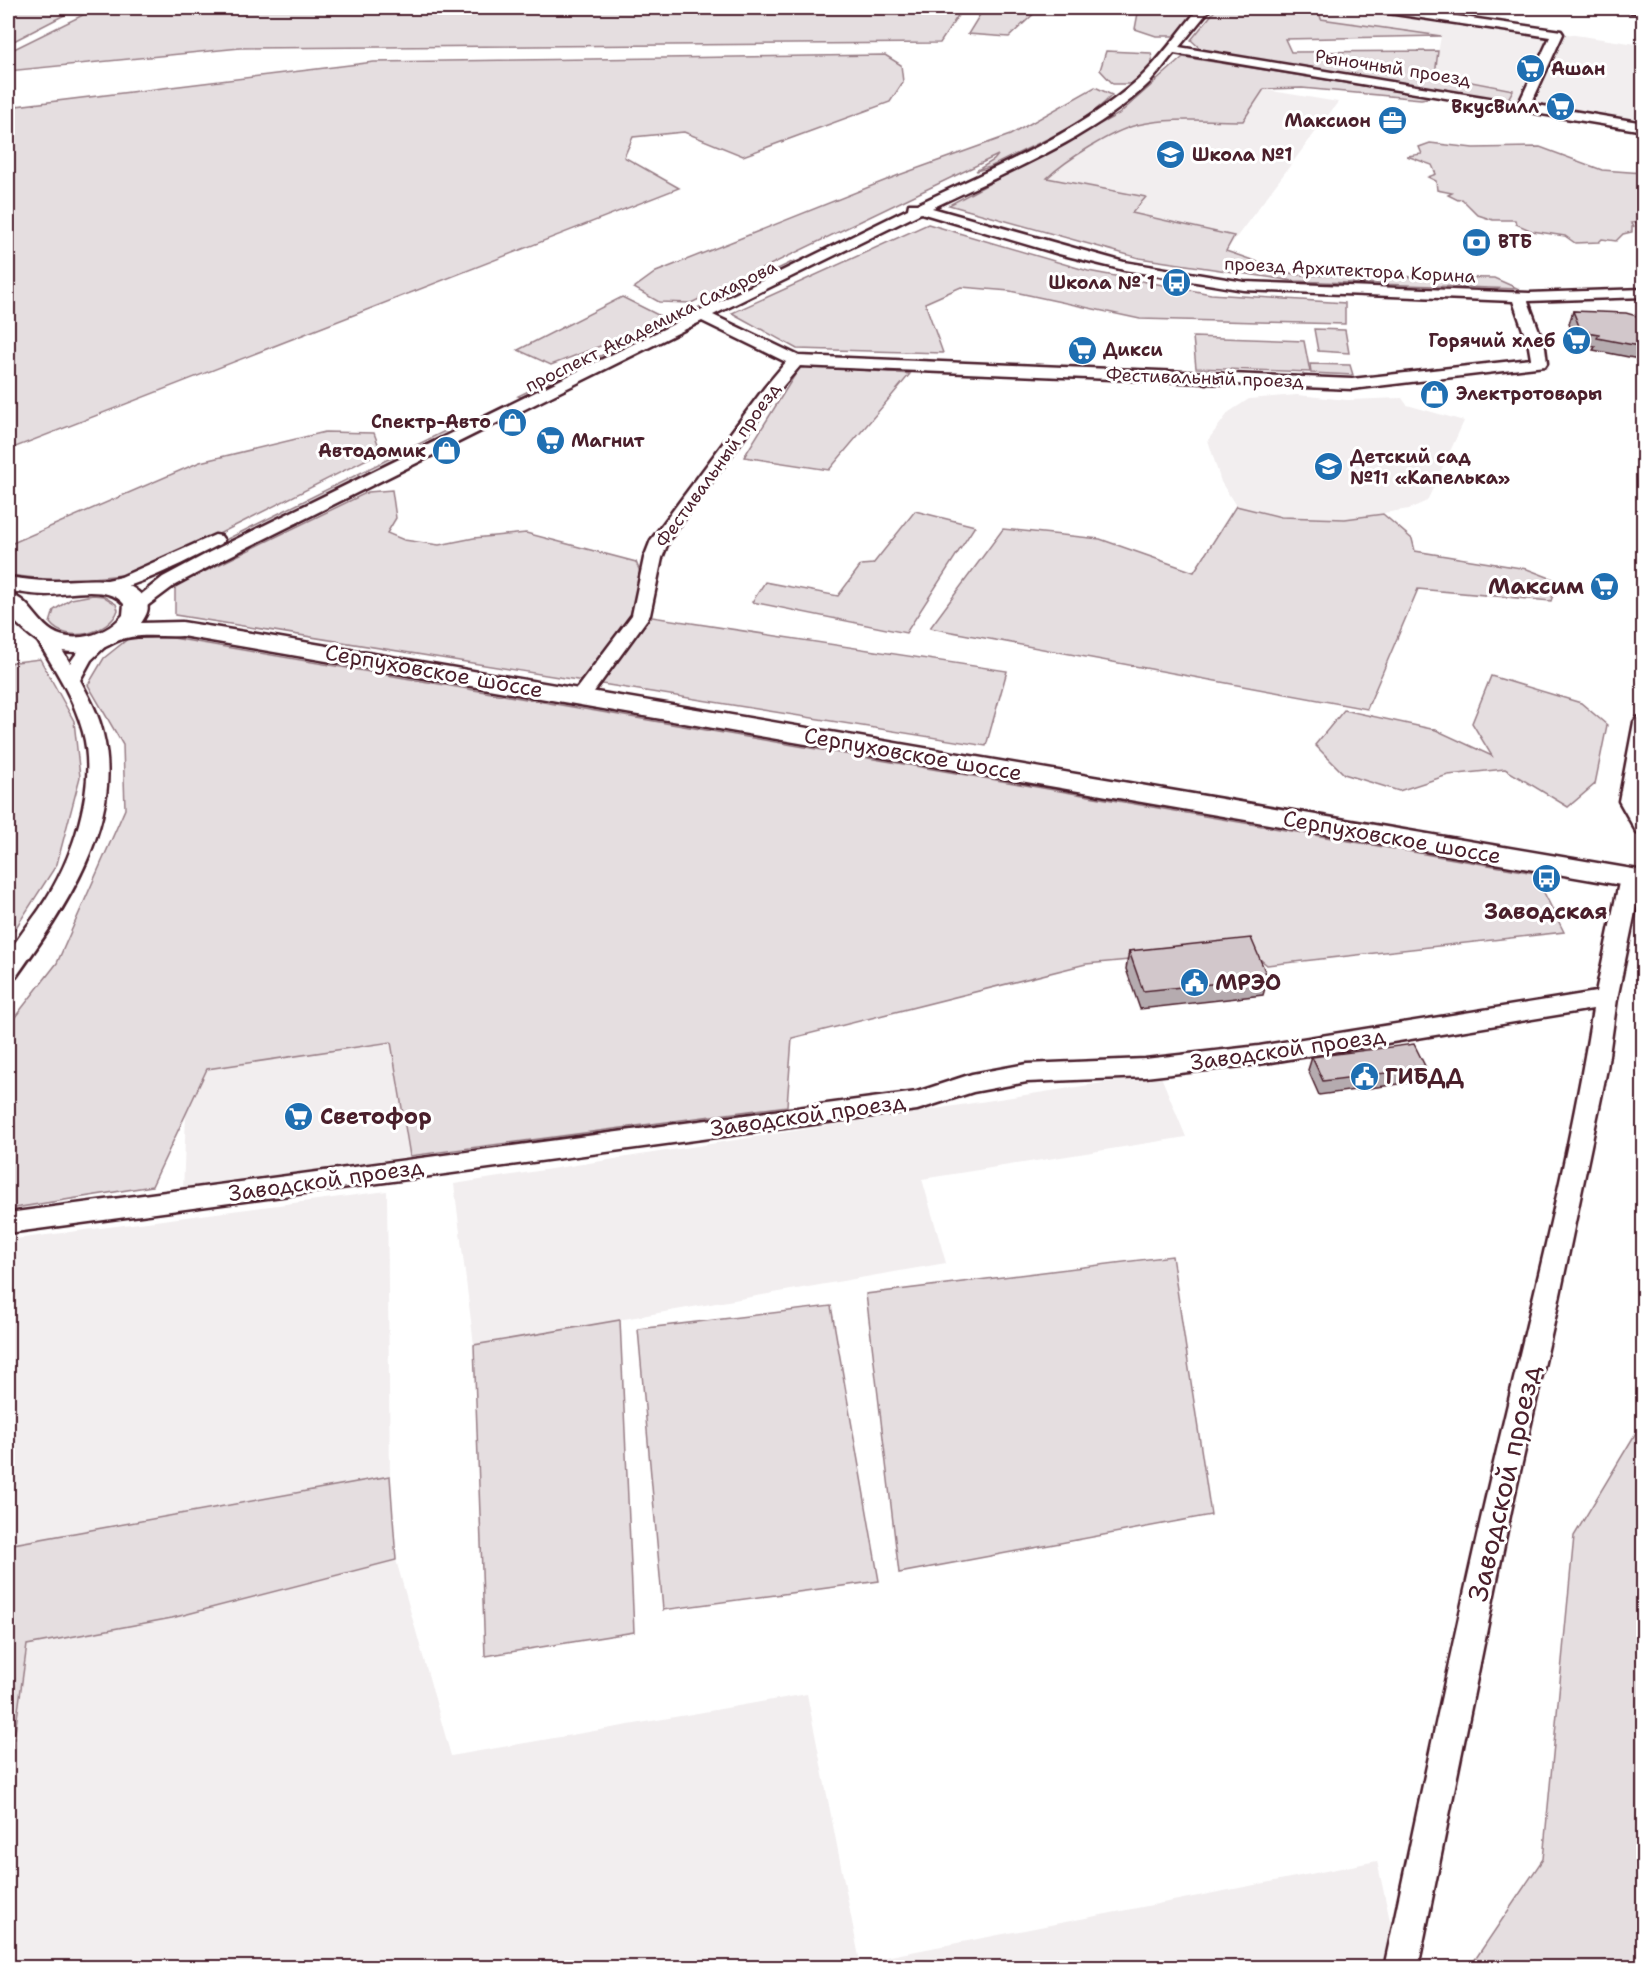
<svg xmlns="http://www.w3.org/2000/svg" width="1651" height="1975" font-family="'Shantell Sans',sans-serif">
<style>
.built{fill:#f2eeef}
.green{fill:#e5dee0;stroke:#987e86;stroke-width:1.5}
.lines{fill:none;stroke-linecap:round;stroke-linejoin:round}
.minor-casing{stroke:#4a1f2b;stroke-width:5}
.major-casing{stroke:#4a1f2b;stroke-width:5}
.minor{fill:#fff;fill-rule:evenodd}
.major{fill:#fff;fill-rule:evenodd}
.wall{fill:#b5abaf;stroke:#4a1f2b;stroke-width:1.5}
.building{fill:#d2c7cb;stroke:#4a1f2b;stroke-width:1.5}
.labels{text-anchor:middle;dominant-baseline:central;stroke-width:6;stroke-linejoin:round;paint-order:stroke}
.far-street-label{font-size:18px;fill:#4a1f2b;stroke:#fff}
.far-poi-label{font-size:18px;font-weight:bold;fill:#4a1f2b;stroke:#fff;text-anchor:start}
.poi-label{font-size:22px;font-weight:bold;fill:#4a1f2b;stroke:#fff;text-anchor:start}
.street-label{font-size:22px;fill:#4a1f2b;stroke:#fff}
.near-street-label{font-size:27px;fill:#4a1f2b;stroke:#fff}
</style>
<rect width="100%" height="100%" fill="#fff"/>
<filter id="ink" filterUnits="userSpaceOnUse"><feTurbulence type="fractalNoise" baseFrequency=".0167" numOctaves="2"/><feDisplacementMap in="SourceGraphic" scale="12" xChannelSelector="R" yChannelSelector="G"/><feConvolveMatrix kernelMatrix="1 2 1 2 8 2 1 2 1" color-interpolation-filters="sRGB"/></filter>
<g filter="url(#ink)">
<!-- built -->
<g class="built">
<path d="M1318,8h74l251,37v77l-136,-21 5,-11 -78,-15 7,-39 -120,-17z"/>
<path d="M1165,73l173,29 -112,149 -259,-56 152,-81z"/>
<path d="M1297,395l51,5 54,-2 5,7 57,16 -37,80 -18,8 -64,10 -64,-2 -45,-11 -15,-24 -13,-42 21,-28 20,-13z"/>
<path d="M401,1029l9,127 -227,36 5,-131z"/>
<path d="M1160,1074l26,63 -264,42 24,84 -472,82 -20,-161z"/>
<path d="M387,1191l3,285 -382,69v-305z"/>
<path d="M396,1560l55,196 356,-62 53,268 517,-101 22,101 -2,6h-1389v-184l19,-139 145,-27z"/>
</g>
<!-- green -->
<g class="green">
<path d="M8,8h70l-70,36z"/>
<path d="M97,8h866l-23,35 -700,5 -232,23v-19z"/>
<path d="M984,8h56l-31,29 -41,-3z"/>
<path d="M1146,8h56l-23,28h-23l-21,-7 3,-16z"/>
<path d="M1217,8h101l3,11 120,17 -156,3 6,13 147,-1 -3,24 78,15 -6,11 -303,-49 -13,-12z"/>
<path d="M1106,51l45,2 3,17 -16,14h-25l-13,-14z"/>
<path d="M885,55l16,10 2,17 -13,20 -147,54 -59,-24 -51,5 -9,20 55,31 -671,262v-343l366,-45z"/>
<path d="M1183,57l250,40 -12,2 -119,-11 -38,1 -21,32c-34,0 -72,-4 -106,4 -25,6 -71,35 -90,53l99,19 -14,16 102,23 -8,15 70,24 198,3 25,11 -225,-8 -155,-23 -190,-53 170,-91z"/>
<path d="M1095,87l17,8c-26,30 -86,53 -122,72l-14,4 18,-11 4,-5 -307,148 -32,-1 -25,-14 22,-16 243,-97 111,-40z"/>
<path d="M1430,143l43,5 67,-1 62,23 41,3v37l-5,2 2,10 -9,1 3,3 -2,1v5l-9,2 -7,7 -14,-2 -3,3 -24,1 -10,-7 -33,-5 -16,-7 -1,-4h-22l-15,-5 -16,-16 -4,1 -10,-5 4,-2 -15,-3 -1,-9 -8,-4 8,-3 -4,-9 -25,-9 15,-2 -3,-7z"/>
<path d="M928,224l160,47 123,23 134,9v21l-205,-5 -130,-28 -49,-4 -36,16 18,50 -146,-4 -65,-36z"/>
<path d="M794,261l3,1 -134,66 -3,-2z"/>
<path d="M622,297l46,23 -117,45 -33,-15z"/>
<path d="M1314,329l31,1 4,23 -31,-2z"/>
<path d="M647,333l3,1 -129,63 -3,-1z"/>
<path d="M1193,337l111,4 6,31 -114,-4z"/>
<path d="M1310,364l40,1 3,10 -42,-2z"/>
<path d="M801,365l109,9 -81,96 -85,-13z"/>
<path d="M471,418l3,2 -256,127 -3,-2z"/>
<path d="M325,432l49,1 7,19 -192,97 -57,25 -69,7 -55,-6v-30l192,-83z"/>
<path d="M392,490l4,28 -9,15 17,7 35,5 35,-7 52,-5 110,29 6,15 -10,37 375,57 -21,75 -811,-131v-29l193,-94z"/>
<path d="M1236,506l45,11 64,2 38,-5 29,25 3,12 112,18 31,12 -7,20 -133,-12 -51,120 -437,-81 73,-99 97,10 94,33z"/>
<path d="M915,511l60,15 -69,107 -154,-31 13,-20 73,14 23,-31 12,-1z"/>
<path d="M93,595l10,1 13,8 2,6c-8,24 -52,34 -68,13l4,-13 17,-11z"/>
<path d="M129,638h44l1361,235 30,59 -297,33 -19,-16 -162,15 -294,74 -5,68 -377,50 -19,-114 -184,27 -55,117 -144,23v-183l49,-63 68,-154 -2,-64 -35,-60 16,-27z"/>
<path d="M40,659l34,62 6,56 -23,87 -49,76v-277z"/>
<path d="M1491,676l90,27 26,22 -12,59 -27,23 -63,-38 -57,6 -49,16 -55,-17 -29,-29 29,-35 92,20 56,26 -20,-33z"/>
<path d="M1172,1256l39,259 -312,58 -33,-279z"/>
<path d="M831,1306l48,275 -216,29 -25,-281z"/>
<path d="M620,1320l14,312 -149,24 -11,-311z"/>
<path d="M1643,1421v546h-173l73,-108 31,-323z"/>
<path d="M390,1476l6,84 -224,58 -145,27 -19,139v-239z"/>
</g>
<g class="lines">
<defs>
<g id="minor">
<path d="M1199,8h12l-32,39 340,56 31,-66 -169,-25 -6,-4h26l160,23 2,3 -32,70 113,19v8l-470,-78c-9,10 -17,23 -27,32 -56,54 -145,89 -215,123l192,54 120,20 285,11 115,-4v8l-116,4 17,46 2,16 -2,3 -193,23 -552,-23 -23,27 -108,147 -7,18 -12,57 -62,85h-14l-3,-4 61,-81 12,-57 7,-18 114,-153 21,-25 -84,-41 -480,239 -47,25 -32,24h-12l-3,-4 35,-28 47,-25 698,-343 1,-5h9c75,-36 156,-68 219,-123 22,-20 43,-50 62,-73zM921,213l138,41 65,16 120,20 269,11 16,46 2,12 -179,20 -553,-23 -86,-41z"/>
<path d="M1625,8h19v4h-13z"/>
<path d="M215,535l6,1 3,4 -3,4c-26,12 -97,52 -123,46l-3,-4 3,-4 23,-5z"/>
<path d="M45,632l7,2 18,29c8,-13 24,-32 41,-28l2,4 -22,21 -11,20c9,17 19,35 23,54 22,88 -39,176 -87,243l-8,2c-1,-6 -2,-16 0,-23 2,-9 26,-38 33,-49 31,-45 57,-120 42,-175 -9,-34 -29,-64 -47,-94l2,-4z"/>
<path d="M1644,716v62l-5,23 5,8v26l-7,-2 -18,-32 15,-79 3,-4z"/>
<path d="M1631,871l8,2 3,5 -25,121 -10,70 -51,245 -45,197 -93,457h-34c33,-153 64,-306 99,-458 38,-166 83,-332 110,-501l-334,55 -114,13 -118,5 -54,10 -56,18 -909,123v-20l909,-121 55,-18 55,-10 118,-5 114,-13 337,-54 24,-114 3,-5z"/>
</g>
<path id="major" d="M8,577c14,2 28,4 42,4 30,1 73,-10 94,17 7,9 3,16 -3,25l41,-1 75,12 1387,237v18l-1462,-253c-18,1 -38,-2 -56,2 -7,1 -14,6 -21,9 -46,13 -67,0 -97,-33v-20c30,6 29,48 74,43 16,-2 31,-10 41,-22l1,-11c-16,-20 -55,-9 -78,-9 -13,0 -25,-3 -38,-4z"/>
</defs>
<!-- minor casing -->
<use href="#minor" class="minor-casing"/>
<!-- major casing -->
<use href="#major" class="major-casing"/>
<!-- minor -->
<use href="#minor" class="minor"/>
<!-- major -->
<use href="#major" class="major"/>
</g>
<!-- wall -->
<g class="wall">
<path d="M1573,311l71,7v42l-51,-10 2,-3 -18,-4 -8,-19z"/>
<path d="M1129,951l139,27 -5,17 -123,14 -14,-40z"/>
<path d="M1312,1057l114,11 -5,13 -102,14 -11,-25z"/>
</g>
<!-- building -->
<g class="building">
<path d="M1573,311l53,2 18,5v29l-47,-9 2,-4 -18,-3z"/>
<path d="M1251,938l17,40 -125,13 -14,-40z"/>
<path d="M1414,1044l12,24 -103,13 -11,-24z"/>
</g>
</g>
<!-- icons -->
<defs>
<symbol id="supermarket-disc" viewBox="-11 -11 22 22"><circle r="9.5" fill="#1f6fb2" stroke="#fff"/><path d="M-6-5.5h2.5l.6 2H6L4.5 2H-2.5L-4.4-4H-6ZM-1.5 3.2a1.3 1.3 0 1 0 .1 0ZM3 3.2a1.3 1.3 0 1 0 .1 0Z" fill="#fff"/></symbol>
<symbol id="office-disc" viewBox="-11 -11 22 22"><circle r="9.5" fill="#1f6fb2" stroke="#fff"/><path d="M-6-3h4V-5.5h4V-3h4V5H-6ZM-1-4.5V-3h2v-1.5ZM-6 0V1H6V0Z" fill="#fff"/></symbol>
<symbol id="school-disc" viewBox="-11 -11 22 22"><circle r="9.5" fill="#1f6fb2" stroke="#fff"/><path d="M0-5L7-2L0 1L-7-2ZM-4 1L0 2.5L4 1V4Q0 6-4 4Z" fill="#fff"/></symbol>
<symbol id="bank-disc" viewBox="-11 -11 22 22"><circle r="9.5" fill="#1f6fb2" stroke="#fff"/><path d="M-6-4H6V4H-6ZM0-2.3a2.3 2.3 0 1 0 0 4.6a2.3 2.3 0 1 0 0-4.6Z" fill="#fff"/></symbol>
<symbol id="bus-disc" viewBox="-11 -11 22 22"><circle r="9.5" fill="#1f6fb2" stroke="#fff"/><path d="M-5-6H5V4H4V6H2V4H-2V6H-4V4H-5ZM-3.5-4V0h7V-4ZM-3.5 1.2v1.5H-2V1.2ZM2 1.2v1.5H3.5V1.2Z" fill="#fff"/></symbol>
<symbol id="shop-disc" viewBox="-11 -11 22 22"><circle r="9.5" fill="#1f6fb2" stroke="#fff"/><path d="M-5-2.5h2.3a2.7 3.5 0 0 1 5.4 0H5L5.5 6h-11ZM-1.5-2.5h3a1.5 2.3 0 0 0-3 0Z" fill="#fff"/></symbol>
<symbol id="civic-disc" viewBox="-11 -11 22 22"><circle r="9.5" fill="#1f6fb2" stroke="#fff"/><path d="M-.6-6.5H3V-4.5H.6V-3L4-1V1h2V6H-6V1h2V-1L-.6-3ZM-1.2 2.5V6h2.4V2.5Z" fill="#fff"/></symbol>
</defs>
<g fill-rule="evenodd">
<use href="#supermarket-disc" x="1514" y="52" width="33" height="33"/>
<use href="#supermarket-disc" x="1544" y="90" width="33" height="33"/>
<use href="#office-disc" x="1376" y="104" width="33" height="33"/>
<use href="#school-disc" x="1154" y="138" width="33" height="33"/>
<use href="#bank-disc" x="1460" y="226" width="33" height="33"/>
<use href="#bus-disc" x="1160" y="266" width="33" height="33"/>
<use href="#supermarket-disc" x="1560" y="324" width="33" height="33"/>
<use href="#supermarket-disc" x="1066" y="334" width="33" height="33"/>
<use href="#shop-disc" x="1418" y="378" width="33" height="33"/>
<use href="#shop-disc" x="496" y="406" width="33" height="33"/>
<use href="#supermarket-disc" x="534" y="424" width="33" height="33"/>
<use href="#shop-disc" x="430" y="434" width="33" height="33"/>
<use href="#school-disc" x="1312" y="450" width="33" height="33"/>
<use href="#supermarket-disc" x="1588" y="570" width="33" height="33"/>
<use href="#bus-disc" x="1530" y="862" width="33" height="33"/>
<use href="#civic-disc" x="1178" y="966" width="33" height="33"/>
<use href="#civic-disc" x="1348" y="1060" width="33" height="33"/>
<use href="#supermarket-disc" x="282" y="1100" width="33" height="33"/>
</g>
<g class="labels">
<!-- far-street labels -->
<g class="far-street-label">
<text transform="translate(1393 68) rotate(9)">Рыночный проезд</text>
<text transform="translate(1350 270) rotate(3)">проезд Архитектора Корина</text>
<text transform="translate(651 326) rotate(-26)">проспект Академика Сахарова</text>
<text transform="translate(1205 378) rotate(2)">Фестивальный проезд</text>
<text transform="translate(718 465) rotate(-54)">Фестивальный проезд</text>
</g>
<!-- far-poi labels -->
<g class="far-poi-label">
<text x="1551" y="69">Ашан</text>
<text x="1539" y="107" text-anchor="end">ВкусВилл</text>
<text x="1371" y="121" text-anchor="end">Максион</text>
<text x="1192" y="155">Школа №1</text>
<text x="1498" y="242">ВТБ</text>
<text x="1155" y="283" text-anchor="end">Школа № 1</text>
<text x="1555" y="341" text-anchor="end">Горячий хлеб</text>
<text x="1103" y="350">Дикси</text>
<text x="1456" y="394">Электротовары</text>
<text x="491" y="422" text-anchor="end">Спектр-Авто</text>
<text x="571" y="441">Магнит</text>
<text x="426" y="451" text-anchor="end">Автодомик</text>
<text x="1350" y="457">Детский сад<tspan x="1350" dy="21">№11 «Капелька»</tspan></text>
</g>
<!-- poi labels -->
<g class="poi-label">
<text x="1584" y="586" text-anchor="end">Максим</text>
<text x="1546" y="911" text-anchor="middle">Заводская</text>
<text x="1215" y="982">МРЭО</text>
<text x="1385" y="1076">ГИБДД</text>
<text x="320" y="1116">Светофор</text>
</g>
<!-- street labels -->
<g class="street-label">
<text transform="translate(434 671) rotate(10)">Серпуховское шоссе</text>
<text transform="translate(913 754) rotate(10)">Серпуховское шоссе</text>
<text transform="translate(1392 837) rotate(10)">Серпуховское шоссе</text>
<text transform="translate(1288 1049) rotate(-8)">Заводской проезд</text>
<text transform="translate(808 1115) rotate(-8)">Заводской проезд</text>
<text transform="translate(326 1180) rotate(-8)">Заводской проезд</text>
</g>
<!-- near-street labels -->
<g class="near-street-label">
<text transform="translate(1504 1483) rotate(-77)">Заводской проезд</text>
</g>
</g>
<!-- margin -->
<rect width="1651" height="1975" fill="none" stroke="#fff" stroke-width="30"/>
<rect x="15" y="15" width="1621" height="1945" fill="none" stroke="#4a1f2b" stroke-width="2" filter="url(#ink)"/>
</svg>
